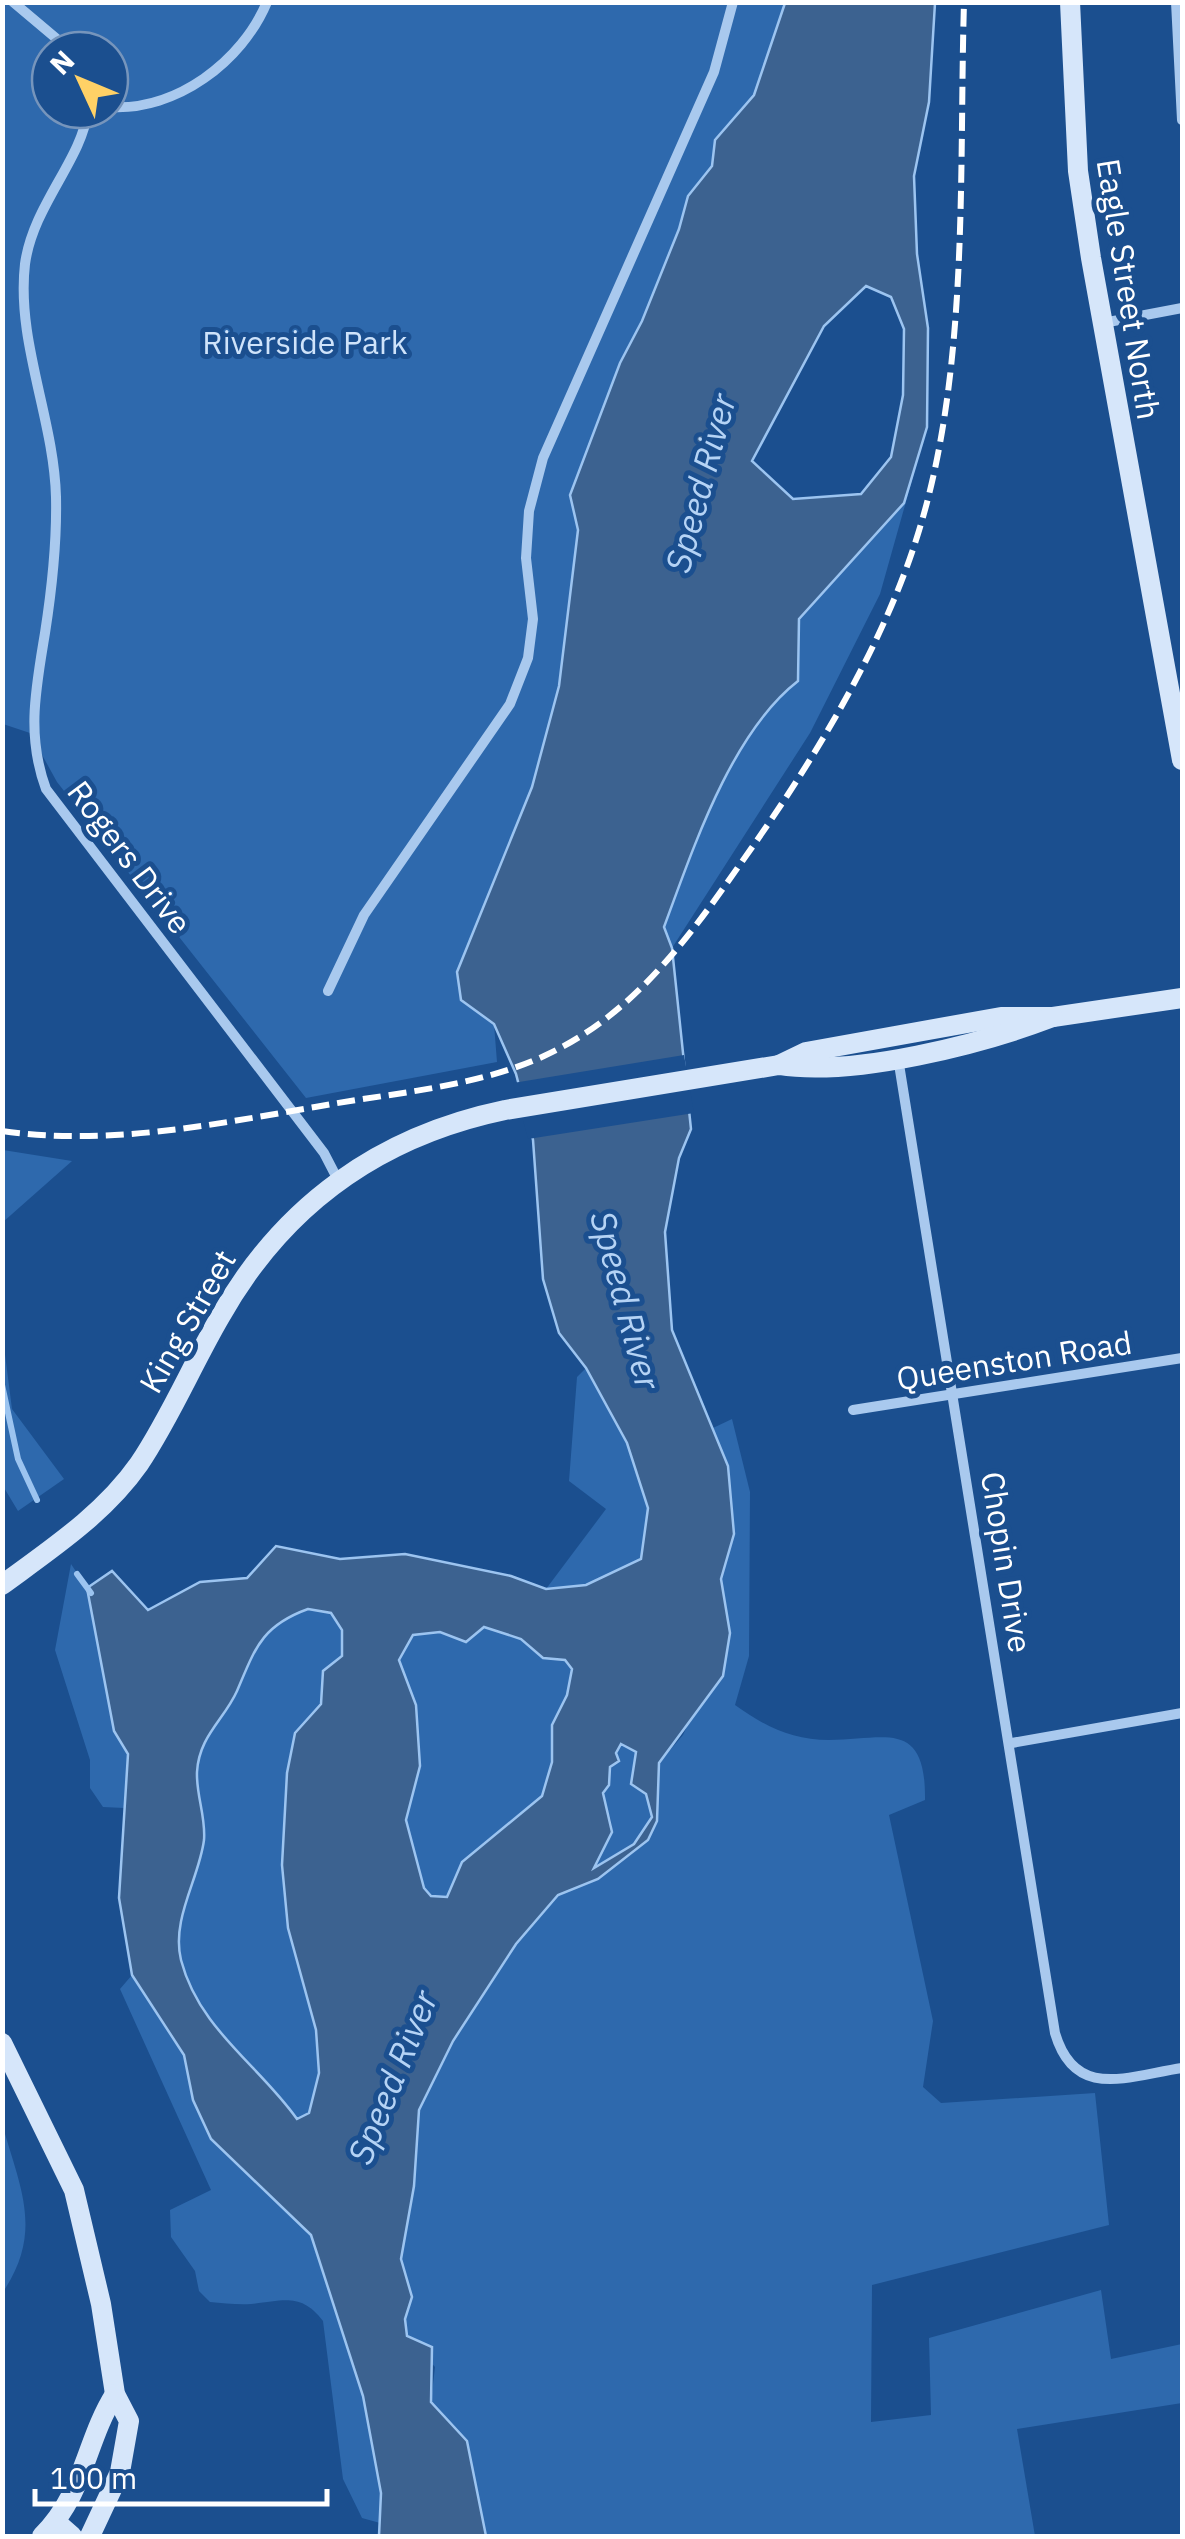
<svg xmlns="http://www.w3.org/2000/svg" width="1185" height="2539" font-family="'IBM Plex Sans',sans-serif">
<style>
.green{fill:#2e69ad;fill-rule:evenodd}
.water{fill:#3c6290;stroke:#9cc4f0;stroke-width:2.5;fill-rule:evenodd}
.pier{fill:#1b4f8f}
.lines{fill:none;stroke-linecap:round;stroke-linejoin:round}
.stream{stroke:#9cc4f0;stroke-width:6}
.minor{stroke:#a9c9ee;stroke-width:10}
.secondary{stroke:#d6e6fa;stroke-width:20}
.rail{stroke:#fff;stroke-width:6;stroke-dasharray:18 8;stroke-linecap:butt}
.labels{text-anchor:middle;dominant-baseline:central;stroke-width:10;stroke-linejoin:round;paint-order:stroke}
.street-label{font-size:32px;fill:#fff;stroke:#1b4f8f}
.park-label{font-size:32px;fill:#cfe3fa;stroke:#1b4f8f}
.water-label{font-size:35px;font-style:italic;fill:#b5d3f5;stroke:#1b4f8f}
</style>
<rect width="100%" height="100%" fill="#1b4f8f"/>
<!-- green -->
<g class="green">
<path d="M3,3h782l-31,92 -39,45 -3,26 -24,30 -9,33 -37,92 -22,42 -50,131 8,36 -19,156 -27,101 -71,213 33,24 3,38 -191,36 -249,-316 -27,-49 -27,-9zM50,50h60v60h-60z"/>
<path d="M927,427l-47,167 -70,139 -138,215 -8,-21c29,-78 67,-193 133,-246l1,-62 106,-116z"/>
<path d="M3,1150l69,11 -69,61h-1z"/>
<path d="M3,1339l9,70 52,70 -46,32 -15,-25z"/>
<path d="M586,1368l41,75 21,65 -7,51 -55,26 -40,4 60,-80 -37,-28 8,-104z"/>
<path d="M732,1419l18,73 -1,164 -14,49c29,21 57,35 94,35 56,0 97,-22 96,60l-36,15 44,206 -10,66 18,16 154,-10 14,132 -237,60 -1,137 60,-7 -2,-77 172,-48 10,69 71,-15v59l-165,26 18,107h-549l-19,-95 -36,-39 4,-35 -28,-31 -2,-17 7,-22 -11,-38 13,-73 5,-76 34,-68 63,-98 42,-49 40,-16 35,-26 15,-13 9,-19 2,-58 24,-28 47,-102 -9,-54 13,-46 -6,-67 -15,-38z"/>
<path d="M71,1564l16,24 27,143 14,23 -4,54 -21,-1 -13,-19v-28l-35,-110z"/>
<path d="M308,1609l23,4 11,17v26l-19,15 -2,33 -26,29 -8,40 -5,92 6,63 28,102 3,43 -10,40 -13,6c-37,-56 -97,-90 -115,-159 -10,-41 18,-81 23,-120 2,-23 -8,-45 -7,-68 2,-36 27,-52 40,-81 18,-43 24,-65 71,-82z"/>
<path d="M484,1627l37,12 21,19 23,2 7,9 -5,26 -15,30v37l-10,34 -80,66 -15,35 -16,-1 -7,-8 -18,-68 14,-54 -21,-106 14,-25 27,-3 26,10z"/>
<path d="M621,1744l15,7 16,66 -18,27 -40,24 -2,-4c8,-13 23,-25 19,-43 -3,-15 -15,-20 -2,-36l1,-18z"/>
<path d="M132,1975l52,80 9,45 18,39 100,96 52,161 18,97 -1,30 -18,-5 -19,-39 -20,-158c-22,-29 -40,-20 -72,-17 -13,1 -28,-1 -41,-2l-11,-11 -4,-20 -24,-34 -1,-27 41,-20 -91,-201z"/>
<path d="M3,2127c18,63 40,105 0,165z"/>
</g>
<!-- water -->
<path class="water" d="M785,3h150l-6,99 -15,74 3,78 11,74 -1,99 -23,76 -105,116 -1,62c-67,52 -105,168 -134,246l8,21 19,181 -12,29 -14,74 7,98 56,136 6,68 -13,45 9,54 -7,43 -64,87 -2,58 -9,19 -50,39 -40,16 -42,49 -63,97 -34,69 -5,76 -13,73 11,38 -7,22 2,17 25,11 -1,55 36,39 19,95h-107l2,-43 -18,-97 -52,-161 -100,-96 -18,-39 -9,-45 -52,-80 -13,-77 9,-144 -14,-23 -27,-143 25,-17 36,39 52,-28 47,-4 29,-32 64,13 65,-5 106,22 35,13 40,-4 55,-26 7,-51 -21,-65 -41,-75 -27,-35 -16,-54 -10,-139 -17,-66 -22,-50 -33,-24 -4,-28 75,-185 27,-101 19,-156 -8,-35 50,-132 22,-42 37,-92 9,-33 24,-30 3,-26 39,-45zM866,286l25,11 13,32 -1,66 -12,62 -30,37 -68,5 -41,-38 72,-135zM308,1609l23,4 11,17v26l-19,15 -2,33 -26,29 -8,40 -5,92 6,63 28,102 3,43 -10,40 -12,6c-39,-55 -98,-90 -116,-159 -10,-41 18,-81 23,-120 2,-23 -8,-45 -7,-68 2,-36 27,-52 40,-81 18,-42 24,-65 71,-82zM484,1627l37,12 22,19 22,2 7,9 -5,26 -15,30v37l-10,34 -80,66 -15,35 -16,-1 -7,-8 -18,-68 14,-54 -4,-61 -17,-45 14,-25 27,-3 26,10zM621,1744l15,8 -5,32 15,10 6,23 -18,27 -40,24 18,-36 -9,-39 6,-8 1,-18 9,-6 -3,-8z"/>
<!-- pier -->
<path class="pier" d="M684,1055l10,58 -166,26 -15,-56z"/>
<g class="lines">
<!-- stream -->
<g class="stream">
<path d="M2,1385l16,74 19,41"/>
<path d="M77,1574l14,19"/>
</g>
<!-- minor -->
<g class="minor">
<path d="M13,2l57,48"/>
<path d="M1176,2l6,118"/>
<path d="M110,107c66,4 132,-45 157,-105"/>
<path d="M88,110c-6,50 -55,95 -63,154 -9,77 29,155 31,233 1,45 -4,91 -11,136 -9,55 -19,102 1,156l278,364 14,27"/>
<path d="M1103,323l79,-15"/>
<path d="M328,991l36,-76 146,-211 18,-46 5,-39 -7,-61 3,-47 14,-53 171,-386 19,-70"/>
<path d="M898,1058l157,975c20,68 73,43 127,35"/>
<path d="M853,1410l329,-52"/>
<path d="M1012,1743l170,-30"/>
</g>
<!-- secondary -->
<g class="secondary">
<path d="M1070,2l8,169 13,87 91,502"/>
<path d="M779,1065l27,-13 195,-35h52l129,-19"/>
<path d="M2,1585c49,-36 102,-71 137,-121 31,-46 53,-99 81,-147 63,-112 160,-181 285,-207l274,-45c75,12 203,-21 274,-48"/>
<path d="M2,2043l72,147 27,114 14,90 14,27 -9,51 -30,64"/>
<path d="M56,2522l16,14"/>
<path d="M42,2536c43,-43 43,-94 73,-142"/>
</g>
<!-- rail -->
<path class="rail" d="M2,1131c106,15 209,-6 313,-24 75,-14 159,-19 229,-51 88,-40 144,-117 197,-193 72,-101 145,-220 180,-339 48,-163 38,-353 43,-522"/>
</g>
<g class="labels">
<!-- street labels -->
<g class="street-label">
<text transform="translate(1129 289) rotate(81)">Eagle Street North</text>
<text transform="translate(130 857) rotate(53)">Rogers Drive</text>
<text transform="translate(187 1321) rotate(-60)">King Street</text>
<text transform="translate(1014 1360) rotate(-9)">Queenston Road</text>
<text transform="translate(1007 1562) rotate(81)">Chopin Drive</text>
</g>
<!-- park labels -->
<g class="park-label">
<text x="305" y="342">Riverside Park</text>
</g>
<!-- water labels -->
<g class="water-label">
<text transform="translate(700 483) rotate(-75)">Speed River</text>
<text transform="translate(626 1300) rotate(75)">Speed River</text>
<text transform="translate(392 2077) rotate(-68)">Speed River</text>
</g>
</g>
<!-- border -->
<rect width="1185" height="2539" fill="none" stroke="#ffffff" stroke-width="10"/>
<!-- north arrow -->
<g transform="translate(80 80) rotate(314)"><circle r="48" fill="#1b4f8f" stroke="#7695bc" stroke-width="2.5"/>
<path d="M0-8L18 38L0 25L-18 38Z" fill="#ffd166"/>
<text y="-15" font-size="28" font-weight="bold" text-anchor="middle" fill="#ffffff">N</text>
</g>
<!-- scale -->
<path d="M35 2489v15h292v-15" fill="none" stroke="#ffffff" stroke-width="5"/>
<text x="50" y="2489" font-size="30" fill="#ffffff" stroke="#1b4f8f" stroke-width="8" paint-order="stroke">100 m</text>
</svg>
